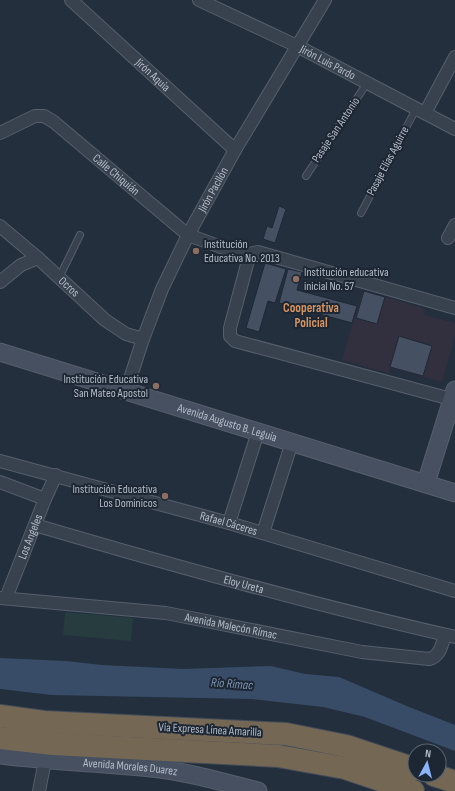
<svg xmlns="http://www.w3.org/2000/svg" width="455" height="791" font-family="'Sofia Sans Condensed',sans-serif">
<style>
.medical{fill:#32303f}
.green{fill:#263c3f}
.water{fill:#394c67}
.building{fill:#455162;stroke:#1f2835}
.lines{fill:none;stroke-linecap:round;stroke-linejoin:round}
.lane-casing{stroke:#565f6c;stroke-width:8}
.street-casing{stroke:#565f6c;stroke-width:14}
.secondary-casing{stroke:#565f6c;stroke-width:19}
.highway-casing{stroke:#434c59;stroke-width:24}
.lane{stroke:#38414e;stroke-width:6}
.street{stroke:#38414e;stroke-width:12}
.secondary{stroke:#465061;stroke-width:17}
.highway{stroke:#746855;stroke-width:22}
.education-dot{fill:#8d6e63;stroke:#1d2633;stroke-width:1.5}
.labels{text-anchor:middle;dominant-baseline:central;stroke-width:4;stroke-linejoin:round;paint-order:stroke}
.street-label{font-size:12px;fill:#b4bcc9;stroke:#1d2633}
.poi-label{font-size:12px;fill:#b4bcc9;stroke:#1d2633;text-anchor:start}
.neighbourhood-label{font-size:13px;font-weight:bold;fill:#d59563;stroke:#1d2633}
.water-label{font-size:13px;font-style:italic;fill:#7c92b1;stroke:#1d2633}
</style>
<rect width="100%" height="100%" fill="#242f3e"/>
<!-- medical -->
<path class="medical" d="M363,290l62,19 -1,6 31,8v12l-13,47 -52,-14 -1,5 -47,-13z"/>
<!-- green -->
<path class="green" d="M65,612l68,6 -2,23 -68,-6z"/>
<!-- water -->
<path class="water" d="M0,658l66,3 36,4 81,4 88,-3 34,8 34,3 70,30 46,18v26l-90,-34 -42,-10 -71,-8 -200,-4 -52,-6z"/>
<!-- building -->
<g class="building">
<path d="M279,206l7,3 -11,34 -12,-4 4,-13 5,2z"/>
<path d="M265,263l21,6 -11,34 -7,-2 -9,31 -13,-4z"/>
<path d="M288,269l14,3 -5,18 60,16 -5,17 -73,-20z"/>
<path d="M364,291l21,6 -8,27 -21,-6z"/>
<path d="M399,336l33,10 -9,30 -33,-9z"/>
</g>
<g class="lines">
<defs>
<g id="lane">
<path d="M306,176l61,-93"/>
<path d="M361,213l55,-104"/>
<path d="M59,278l21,-43"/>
</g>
<g id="street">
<path id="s1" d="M71,0l164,150"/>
<path id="s2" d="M199,0l98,46 158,83"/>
<path d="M425,113l30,-56"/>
<path id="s3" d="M0,133l35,-17h9l10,6 134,113 61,22"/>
<path id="s4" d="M0,226l38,32 67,62 21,14 17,5"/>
<path d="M448,238l7,-13"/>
<path d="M0,282l21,-17 17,-7"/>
<path id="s5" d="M126,391l17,-52 19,-50 26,-54 47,-85 90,-150"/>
<path d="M451,399l-216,-58 -5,-5v-8l19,-71 4,-4 5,-1 197,56"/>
<path id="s6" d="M0,461l229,62 226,68"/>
<path d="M0,482l45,17"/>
<path d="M229,523l29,-91"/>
<path id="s7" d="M35,525c139,41 279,80 420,112"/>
<path d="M263,533l29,-91"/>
<path id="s8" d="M0,598l166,15 196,39 67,7c11,-2 13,-15 16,-24"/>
<path id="s9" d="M6,598l39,-99 11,-24"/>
<path d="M39,791l6,-30"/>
</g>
<g id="secondary">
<path id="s10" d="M0,352l455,141"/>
<path d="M426,483l29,-93"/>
<path id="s11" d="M0,755c53,7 107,8 160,14 33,4 66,14 98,22"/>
</g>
<g id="highway">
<path d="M0,716l44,6 242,12 60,12 69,23"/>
<path d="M0,738l53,6 225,12 67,12 68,23"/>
<path d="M434,775l21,7"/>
</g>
</defs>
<!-- lane casing -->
<use href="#lane" class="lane-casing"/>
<!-- street casing -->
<use href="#street" class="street-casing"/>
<!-- secondary casing -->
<use href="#secondary" class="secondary-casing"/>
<!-- highway casing -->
<use href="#highway" class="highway-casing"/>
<!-- lane -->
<use href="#lane" class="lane"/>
<!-- street -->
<use href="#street" class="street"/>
<!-- secondary -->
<use href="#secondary" class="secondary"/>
<!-- highway -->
<use href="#highway" class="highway"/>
</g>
<!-- markers -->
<g class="education-dot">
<circle cx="196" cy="251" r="4"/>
<circle cx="296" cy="279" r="4"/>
<circle cx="156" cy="386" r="4"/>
<circle cx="165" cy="496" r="4"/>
</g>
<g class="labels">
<!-- street labels -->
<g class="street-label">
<text stroke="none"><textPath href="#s2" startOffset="143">Jirón Luis Pardo</textPath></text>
<text stroke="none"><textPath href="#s1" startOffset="111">Jirón Aquia</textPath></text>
<text transform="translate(336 130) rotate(-56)">Pasaje San Antonio</text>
<text transform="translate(388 161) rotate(-62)">Pasaje Elías Aguirre</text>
<text stroke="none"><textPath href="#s3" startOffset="141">Calle Chiquián</textPath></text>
<text stroke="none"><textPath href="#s5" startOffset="220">Jirón Pacllón</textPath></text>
<text stroke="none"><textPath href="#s4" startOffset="92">Ocros</textPath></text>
<text stroke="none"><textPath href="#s10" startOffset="238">Avenida Augusto B. Leguia</textPath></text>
<text stroke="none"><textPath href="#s6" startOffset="237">Rafael Cáceres</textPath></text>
<text stroke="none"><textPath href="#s9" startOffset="66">Los Angeles</textPath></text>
<text stroke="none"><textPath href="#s7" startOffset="217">Eloy Ureta</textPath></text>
<text stroke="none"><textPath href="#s8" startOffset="233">Avenida Malecón Rímac</textPath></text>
<text transform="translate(210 730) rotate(3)">Vía Expresa Línea Amarilla</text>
<text stroke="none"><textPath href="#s11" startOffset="131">Avenida Morales Duarez</textPath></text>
</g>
<!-- poi labels -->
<g class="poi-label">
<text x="204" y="244">Institución<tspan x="204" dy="14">Educativa No. 2013</tspan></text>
<text x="304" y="272">Institución educativa<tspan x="304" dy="14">inicial No. 57</tspan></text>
<text x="148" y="379" text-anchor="end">Institución Educativa<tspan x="148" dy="14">San Mateo Apostol</tspan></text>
<text x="157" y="489" text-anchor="end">Institución Educativa<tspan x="157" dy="14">Los Dominicos</tspan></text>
</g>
<!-- neighbourhood labels -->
<g class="neighbourhood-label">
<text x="311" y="308">Cooperativa<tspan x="311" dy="15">Policial</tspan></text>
</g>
<!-- water labels -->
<g class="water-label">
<text transform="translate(232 684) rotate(4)">Río Rímac</text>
</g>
</g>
<!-- north arrow -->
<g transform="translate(427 763) rotate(7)"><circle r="19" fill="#1d2633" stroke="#59626f"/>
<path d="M0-3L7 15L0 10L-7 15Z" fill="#8ab4f8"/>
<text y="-6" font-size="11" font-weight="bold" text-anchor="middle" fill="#b4bcc9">N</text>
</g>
</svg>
